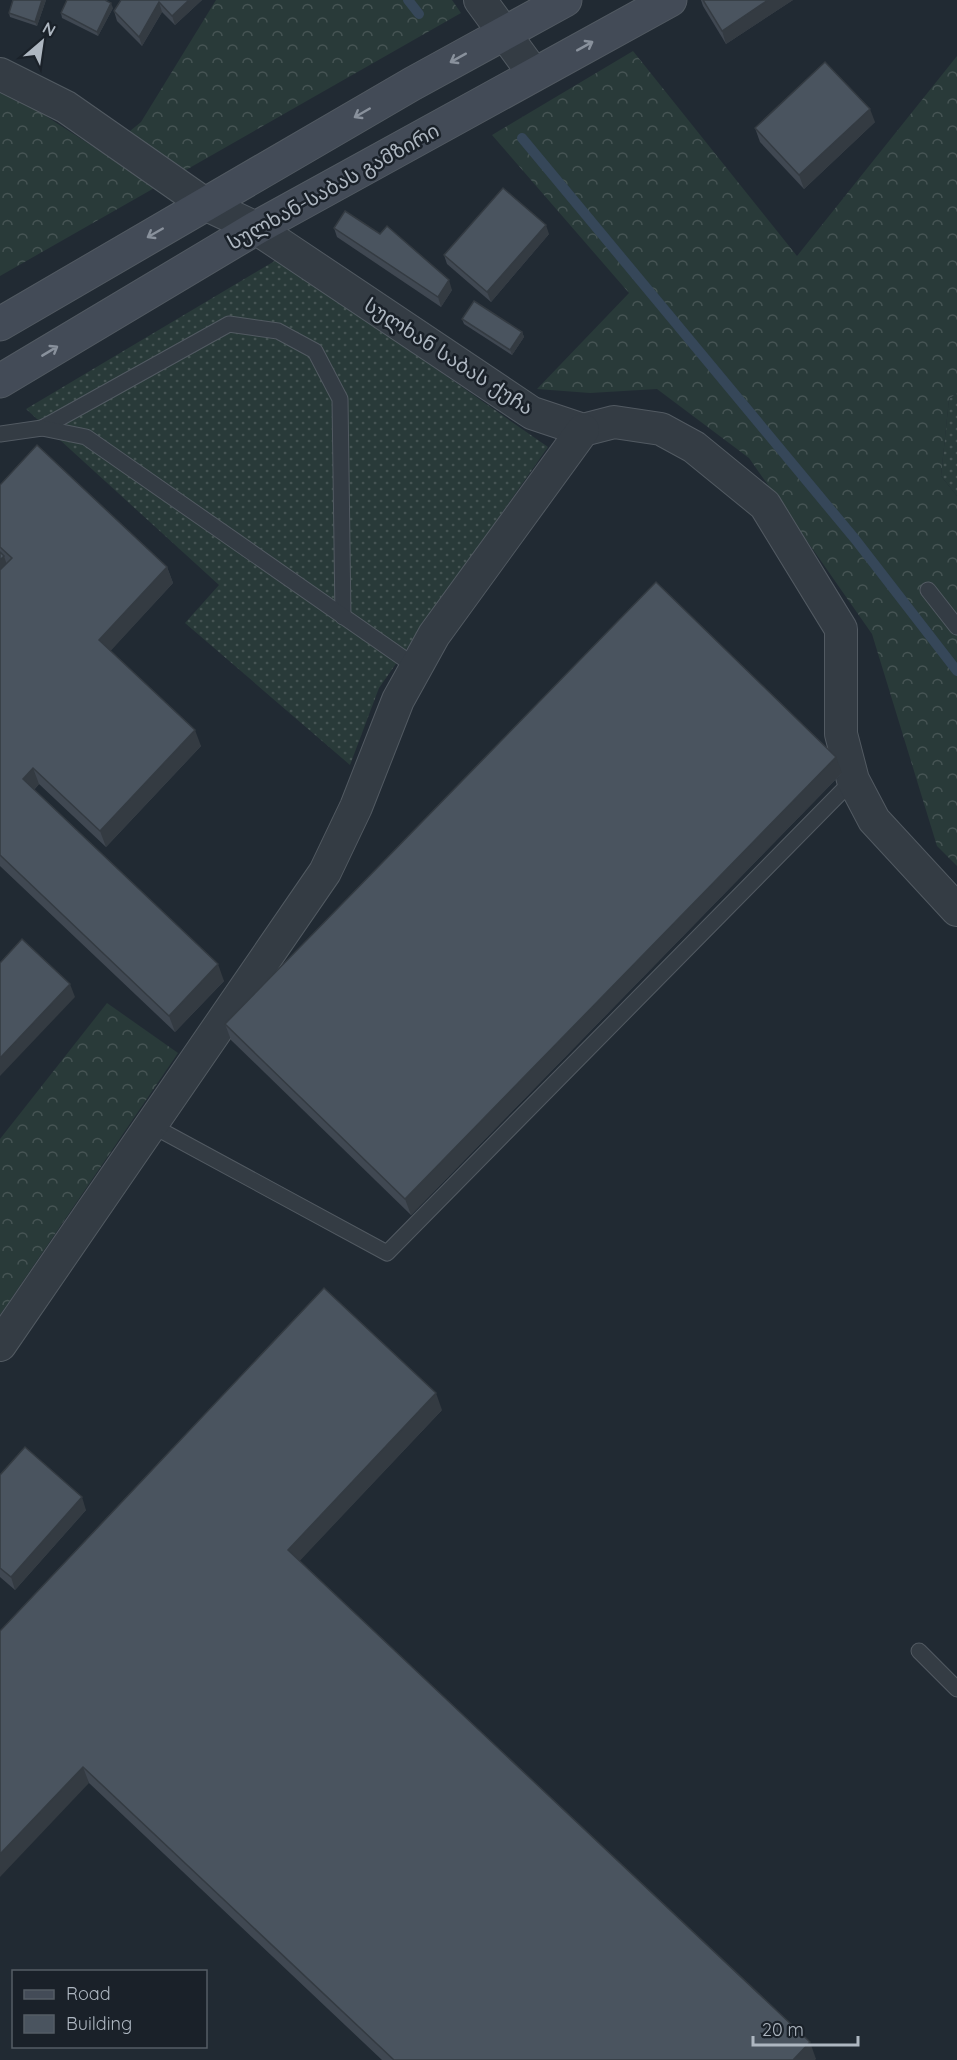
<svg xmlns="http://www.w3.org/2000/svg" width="957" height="2060" font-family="Quicksand,'Noto Sans Georgian',sans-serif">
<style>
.grass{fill:url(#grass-dots)}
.forest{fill:url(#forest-crowns)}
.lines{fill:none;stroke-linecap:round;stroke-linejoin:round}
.stream{stroke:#364759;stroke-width:10}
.lane-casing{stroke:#525a62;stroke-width:17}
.street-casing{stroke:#525a62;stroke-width:34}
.secondary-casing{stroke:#525a62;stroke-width:35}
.lane{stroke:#343c44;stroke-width:15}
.street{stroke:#343c44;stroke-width:32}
.secondary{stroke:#434b57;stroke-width:33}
.wall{fill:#404852}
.shaded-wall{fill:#343b42}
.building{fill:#4a545f;stroke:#343b42;stroke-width:1.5}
.oneway{stroke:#89919c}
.labels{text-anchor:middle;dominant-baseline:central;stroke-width:5;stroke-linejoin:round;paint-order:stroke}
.street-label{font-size:20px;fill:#aeb7c1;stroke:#1a2129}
</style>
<defs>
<pattern id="grass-dots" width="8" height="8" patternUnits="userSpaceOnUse" patternTransform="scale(1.5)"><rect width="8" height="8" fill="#293a39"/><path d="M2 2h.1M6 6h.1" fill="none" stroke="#465454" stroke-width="1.8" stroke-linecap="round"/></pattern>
<pattern id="forest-crowns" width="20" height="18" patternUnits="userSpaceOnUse" patternTransform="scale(1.5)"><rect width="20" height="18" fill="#293a39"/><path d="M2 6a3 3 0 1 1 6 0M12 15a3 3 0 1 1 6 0" fill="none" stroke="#465454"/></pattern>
</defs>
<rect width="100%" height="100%" fill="#212a33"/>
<!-- grass -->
<g class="grass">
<path d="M278,259l270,188 -169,241 -29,77 -165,-142 34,-38 -193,-176z"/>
<path d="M957,393v103l-16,-20 8,-77z"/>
</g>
<!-- forest -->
<g class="forest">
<path d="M216,0h236l9,13 -461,263v-184l35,17 68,44 38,-31z"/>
<path d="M633,51l164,205 160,-200v337l-8,6 -8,77 16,20v370l-20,-20 -65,-212 -123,-176 -92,-69 -67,4 -53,-4 92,-96 -137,-158z"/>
<path d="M107,1003l71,50 -178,262v-176z"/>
</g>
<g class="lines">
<!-- stream -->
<g class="stream">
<path d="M408,0l11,14"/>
<path d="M522,138l333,401 102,132"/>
</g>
<defs>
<g id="lane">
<path d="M42,428l187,-104 49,7 37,20 25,48 3,218"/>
<path d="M0,434l42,-6 44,9 330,230"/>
<path d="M928,590l29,37"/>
<path d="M151,1125l236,128 466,-473"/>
<path d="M919,1651l38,38"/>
</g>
<g id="street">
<path d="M480,0l54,74"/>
<path d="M0,74l66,33 139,97 51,24 276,185 51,17 31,-8 47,7 33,18 71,58 76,124v105l12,46 21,40 83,90"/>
<path d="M0,1345l325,-473 31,-65 42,-107 36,-65 149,-205"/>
</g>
<g id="secondary">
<path d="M0,324l412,-240 153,-84"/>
<path d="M0,381l256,-153 414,-228"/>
</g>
</defs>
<!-- lane casing -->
<use href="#lane" class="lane-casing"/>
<!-- street casing -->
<use href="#street" class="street-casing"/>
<!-- secondary casing -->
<use href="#secondary" class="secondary-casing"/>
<!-- lane -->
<use href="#lane" class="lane"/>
<!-- street -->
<use href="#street" class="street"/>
<!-- secondary -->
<use href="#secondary" class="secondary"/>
</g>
<!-- wall -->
<g class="wall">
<path d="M46,0l-9,26 -27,-9 -1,-4z"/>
<path d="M121,0h81l-27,25 -13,-13 -20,34 -25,-25 -3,-10z"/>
<path d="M701,0h92l-67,44 -23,-38z"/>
<path d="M113,8l-15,28 -36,-18 -1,-5z"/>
<path d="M875,122l-71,67 -44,-47 -5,-14z"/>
<path d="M334,228l46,6 72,56 -11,17 -104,-70z"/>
<path d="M549,234l-58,68 -44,-38 -3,-9z"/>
<path d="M462,319l60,13 2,5 -12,18 -48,-31z"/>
<path d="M0,485l167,82 6,16 -63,68 91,95 -95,101 -67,-63 -5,6 190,191 -49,51 -175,-166z"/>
<path d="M842,773l-431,442 -180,-175 -6,-16z"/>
<path d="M442,1410l-143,151 517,498 -2,1h-432l-293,-277 -89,-152z"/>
<path d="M0,1475l86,35 -71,80 -15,-13z"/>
</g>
<!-- shaded-wall -->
<g class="shaded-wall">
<path d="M42,0h4l-9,26 -2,-4z"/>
<path d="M189,0h13l-27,25 -3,-9z"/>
<path d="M768,0h25l-67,44 -4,-13z"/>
<path d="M159,2l3,10 -20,34 -3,-9z"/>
<path d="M111,3l2,5 -15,28 -1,-4z"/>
<path d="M870,109l5,13 -71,67 -5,-14z"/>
<path d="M546,225l3,9 -58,68 -4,-10z"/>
<path d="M449,280l3,10 -11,17 -3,-10z"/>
<path d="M522,332l2,5 -12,18 -2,-5z"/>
<path d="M4,556l3,9 -7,7v-12z"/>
<path d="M167,567l6,16 -68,74 -6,-17z"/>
<path d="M195,730l6,16 -95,101 -6,-16z"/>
<path d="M836,757l6,16 -431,442 -6,-16z"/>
<path d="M33,768l6,16 -10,11 -6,-16z"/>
<path d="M218,964l6,17 -49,51 -6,-16z"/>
<path d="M70,984l5,13 -75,79v-18z"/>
<path d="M436,1393l6,17 -148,157 -6,-17z"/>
<path d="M82,1497l4,13 -71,80 -4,-13z"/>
<path d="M83,1767l6,16 -89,94v-23z"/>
<path d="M810,2042l6,17 -2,1h-21z"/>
</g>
<!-- building -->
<g class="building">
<path d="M13,0h29l-7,22 -26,-9z"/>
<path d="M67,0h38l6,3 -14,29 -36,-19z"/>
<path d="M121,0h68l-17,16 -13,-14 -20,35 -25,-26z"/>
<path d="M703,0h65l-46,31z"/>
<path d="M825,62l45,47 -71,66 -44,-47z"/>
<path d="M503,188l43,37 -59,67 -43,-37z"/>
<path d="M345,211l35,23 7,-8 62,54 -11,17 -104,-69z"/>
<path d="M474,301l48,31 -12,18 -48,-31z"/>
<path d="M37,445l130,122 -68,73 96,90 -95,101 -67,-63 -10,11 195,185 -49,52 -169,-161v-285l12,-12 -12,-11v-62z"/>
<path d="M0,552l4,4 -4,4z"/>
<path d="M656,582l180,175 -431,442 -180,-175z"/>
<path d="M22,939l48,45 -70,74v-95z"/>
<path d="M324,1288l112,105 -148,157 522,492 -17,18h-399l-311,-293 -83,87v-223z"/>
<path d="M25,1447l57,50 -71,80 -11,-9v-93z"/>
</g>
<!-- one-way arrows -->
<defs><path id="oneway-shaft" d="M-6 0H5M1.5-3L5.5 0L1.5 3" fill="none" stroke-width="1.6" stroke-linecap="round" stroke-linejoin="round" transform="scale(1.5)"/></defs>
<g class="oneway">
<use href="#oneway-shaft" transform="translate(585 46) rotate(-29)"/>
<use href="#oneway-shaft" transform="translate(458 58) rotate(151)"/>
<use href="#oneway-shaft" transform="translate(362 113) rotate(150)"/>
<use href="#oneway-shaft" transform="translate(155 233) rotate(150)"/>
<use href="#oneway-shaft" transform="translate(50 351) rotate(-31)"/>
</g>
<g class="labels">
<!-- street labels -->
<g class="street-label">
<text transform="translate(333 186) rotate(-29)">სულხან-საბას გამზირი</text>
<text transform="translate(449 356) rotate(33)">სულხან საბას ქუჩა</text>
</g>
</g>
<!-- legend -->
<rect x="12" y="1970" width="195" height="78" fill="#1a2129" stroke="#555d66" stroke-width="1.5"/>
<rect x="24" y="1990" width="30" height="9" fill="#434b57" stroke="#555d66" stroke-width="1.5"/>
<text x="66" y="2000" font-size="18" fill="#aeb7c1">Road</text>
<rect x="24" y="2015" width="30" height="18" fill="#4a545f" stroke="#555d66" stroke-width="1.5"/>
<text x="66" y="2030" font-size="18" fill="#aeb7c1">Building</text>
<!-- north arrow -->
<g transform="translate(42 42) rotate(29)" stroke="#1a2129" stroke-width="4.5" paint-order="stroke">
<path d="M0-4.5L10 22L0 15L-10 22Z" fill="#aeb7c1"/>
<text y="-9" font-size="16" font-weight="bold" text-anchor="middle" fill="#aeb7c1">N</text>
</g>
<!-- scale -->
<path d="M753 2036v9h105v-9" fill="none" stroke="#aeb7c1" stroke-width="3"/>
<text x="762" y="2036" font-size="18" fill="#aeb7c1" stroke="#1a2129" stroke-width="4.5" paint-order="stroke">20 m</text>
</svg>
